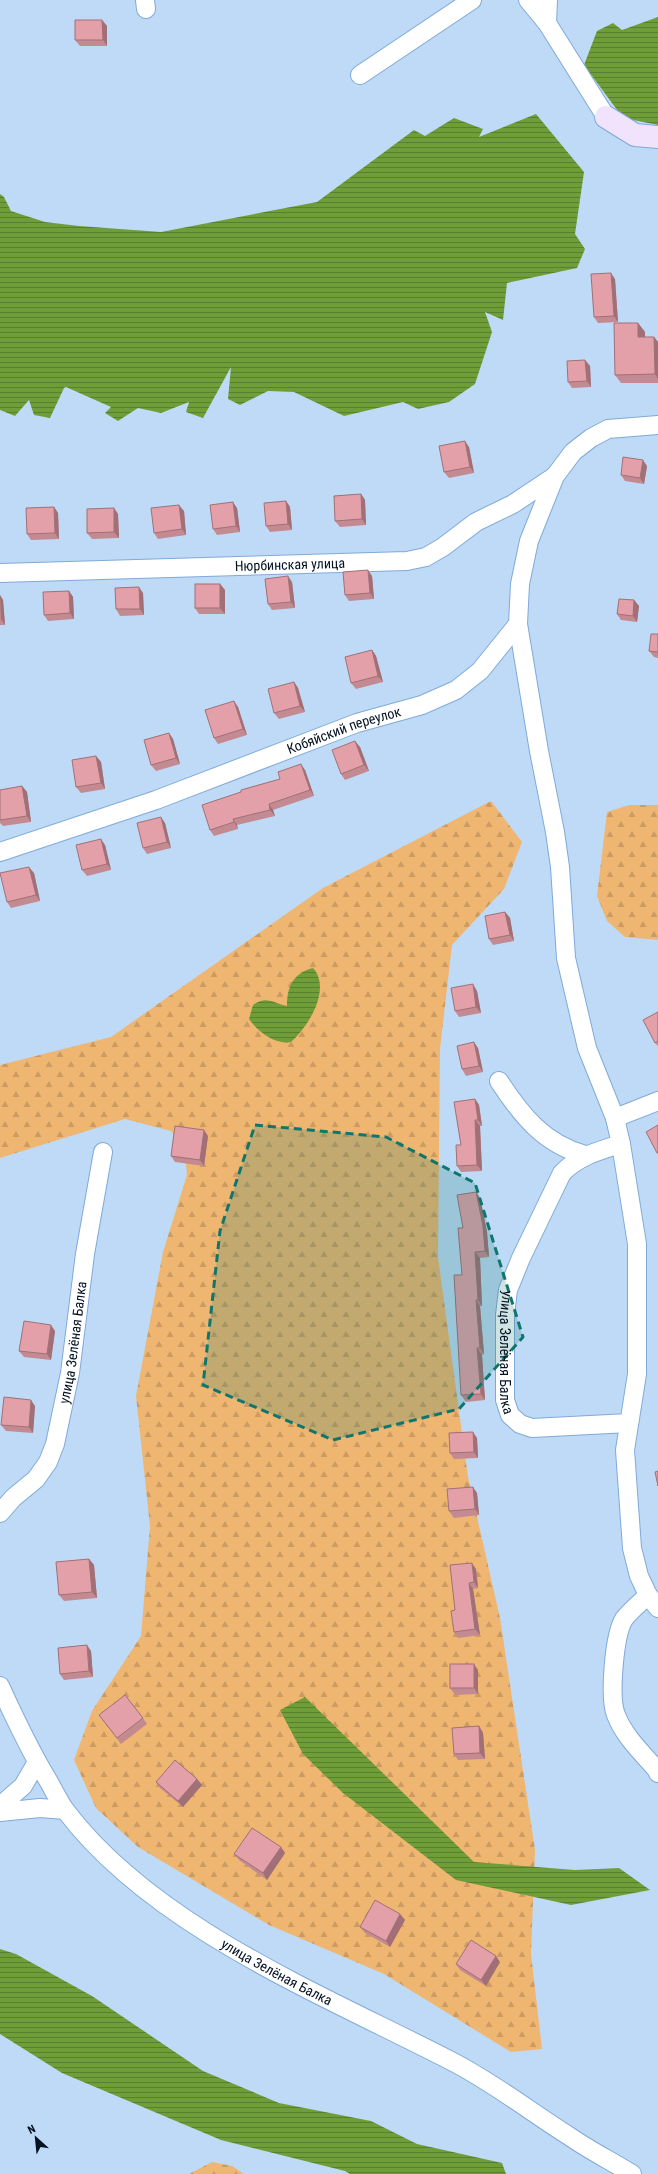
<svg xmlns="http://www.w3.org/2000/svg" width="658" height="2174" font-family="'Roboto Condensed',sans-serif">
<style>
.forest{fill:url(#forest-firs)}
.water{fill:url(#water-rules)}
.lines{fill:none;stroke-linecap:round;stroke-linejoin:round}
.street-casing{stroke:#7faad8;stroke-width:20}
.secondary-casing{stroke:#7faad8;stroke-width:24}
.street{stroke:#fff;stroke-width:18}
.secondary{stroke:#f2e3fc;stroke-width:22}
.wall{fill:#c48a91}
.shaded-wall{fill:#a07076}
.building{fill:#e4a0a9;stroke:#a07076}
.marked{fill:#0f766e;fill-opacity:0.2;stroke:#0f766e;stroke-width:3;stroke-dasharray:8 5;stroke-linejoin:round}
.labels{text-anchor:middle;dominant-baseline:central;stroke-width:3;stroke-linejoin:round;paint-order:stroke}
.street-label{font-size:14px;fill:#031122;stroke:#bfdaf6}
</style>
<defs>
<pattern id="forest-firs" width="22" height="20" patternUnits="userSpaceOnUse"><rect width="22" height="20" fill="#efb671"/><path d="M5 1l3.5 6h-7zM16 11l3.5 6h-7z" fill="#cb9b62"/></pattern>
<pattern id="water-rules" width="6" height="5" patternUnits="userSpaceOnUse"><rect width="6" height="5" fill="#6f9e39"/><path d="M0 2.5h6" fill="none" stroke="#597f30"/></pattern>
</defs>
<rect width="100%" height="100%" fill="#bfdaf6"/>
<!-- forest -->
<g class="forest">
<path d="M491,801l31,41 -18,47 -52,56 -12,104 -2,208 30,220 32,141 35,232 -4,104 11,95 -31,3 -127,-78 -115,-49 -131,-78 -42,-39 -22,-48 18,-49 49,-75 9,-110 -14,-130 27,-144 24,-77 -2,-23 -14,-21 -46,-12 -125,39v-93l111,-28 212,-149z"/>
<path d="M629,805h29v135l-33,-3 -18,-16 -10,-25 10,-84z"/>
<path d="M212,2162l20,4 12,8h-55z"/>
</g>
<!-- water -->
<g class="water">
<path d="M658,17v108l-35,-7 -39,-53 13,-34 16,-8 9,7z"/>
<path d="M536,114l48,58 -9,62 10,15 -8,19 -70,15 -4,37 -18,-8 7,20 -17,52 -26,18 -31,7 -15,-7 -59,14 -50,-24 -26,-1 -28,14 -12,-6 3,-32 -28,51 -17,-6 3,-10 -28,11 -23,-5 -20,13 -13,-8 6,-6 -45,-20 -2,1 -14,30 -16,-3 -5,-15 -14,16 -15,-6v-216l4,3 7,14 34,11 34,4 82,6 156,-30 97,-72 11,6 29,-18 29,11 -4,8z"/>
<path d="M313,968c19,21 -5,59 -22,74 -16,3 -33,-10 -42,-23l4,-14c13,-10 21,-2 34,1 0,-19 6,-33 26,-38z"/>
<path d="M305,1697l169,165 101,8 44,-2 31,22 -79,15 -115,-25 -113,-87 -40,-39 -23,-44z"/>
<path d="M0,1949l16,5 76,42 111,75 76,32 92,18 46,23 85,19 4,11h-156l-5,-3 -124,-31 -159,-67 -62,-39z"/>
</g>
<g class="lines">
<defs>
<g id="street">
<path d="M145,0l1,9"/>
<path d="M528,0l19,23"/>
<path d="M548,0l-1,23 59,94"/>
<path d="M360,75l112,-75"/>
<path id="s1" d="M0,573l407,-12 19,-4 17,-10 33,-25 37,-18 42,-28"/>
<path d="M518,624l21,127 16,81 5,35 6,91 21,90 28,70 6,26 16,100v130l-12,76 7,98 7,28 9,19c-8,8 -18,16 -24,24 -10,16 -15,79 -8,96 8,21 26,38 40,54l2,4"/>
<path id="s2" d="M0,852l156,-52 201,-77 65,-18 34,-15 24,-19 38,-47 2,-40 9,-43 26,-65 18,-24 18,-14 17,-9 50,-4"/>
<path d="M499,1081c22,34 45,63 86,74"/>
<path d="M615,1118l43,-17"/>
<path id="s3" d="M621,1144c-23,7 -42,12 -59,29l-41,85 -13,32 -3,25v85l5,15 10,9 12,4 97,-5"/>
<path id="s4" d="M0,1513l13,-15 23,-19 12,-17 7,-18 15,-71 15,-119 18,-102"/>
<path d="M648,1595l10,13"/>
<path id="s5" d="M0,1686c15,33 30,65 49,96 5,9 10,19 16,28 89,118 261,186 390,253 40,21 76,49 114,73 20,14 42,25 63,38"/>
<path d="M0,1806l23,-20 14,-24"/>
<path d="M0,1812l40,-4 25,2"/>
</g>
<path id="secondary" d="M606,117l29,18 23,2"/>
</defs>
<!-- street casing -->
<use href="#street" class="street-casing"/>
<!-- secondary casing -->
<use href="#secondary" class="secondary-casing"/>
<!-- street -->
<use href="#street" class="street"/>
<!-- secondary -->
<use href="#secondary" class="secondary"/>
</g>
<!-- wall -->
<g class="wall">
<path d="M102,20l5,6v20h-27l-5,-6z"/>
<path d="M615,279l3,43 -20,1 -4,-6z"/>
<path d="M638,323l7,9v5h9l4,5v41h-37l-6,-8z"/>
<path d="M585,360l5,6 1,21 -19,1 -4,-6z"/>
<path d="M469,447l5,26 -25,5 -5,-6z"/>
<path d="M647,466l-3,18 -19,-3 -4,-6z"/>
<path d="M361,494l4,6 1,25 -26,2 -5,-6z"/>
<path d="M286,501l4,6 2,23 -22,2 -4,-6z"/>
<path d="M54,507l4,6 1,26 -28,1 -4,-6z"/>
<path d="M114,508l4,6 1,24 -27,1 -5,-6z"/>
<path d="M237,508l3,24 -23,3 -4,-6z"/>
<path d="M184,511l2,24 -28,4 -4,-6z"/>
<path d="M372,576l2,23 -25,2 -4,-6z"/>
<path d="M292,582l3,26 -23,2 -4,-6z"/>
<path d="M220,584l5,6v24h-26l-4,-6z"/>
<path d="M69,591l4,6 1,22 -26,2 -4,-6z"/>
<path d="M143,593l1,22 -24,1 -4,-7z"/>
<path d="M0,595l3,5 2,25h-5z"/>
<path d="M634,600l5,6 -2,16 -16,-2 -4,-6z"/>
<path d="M658,634v24l-4,-1 -5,-6z"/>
<path d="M372,650l4,6 7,26 -27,7 -5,-6z"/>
<path d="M294,682l4,6 7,24 -26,7 -5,-6z"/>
<path d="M238,707l9,28 -29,9 -4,-6z"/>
<path d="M169,733l4,6 7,25 -24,7 -5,-6z"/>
<path d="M360,747l9,24 -24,9 -4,-6z"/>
<path d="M96,756l5,6 4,27 -24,4 -5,-6z"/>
<path d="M305,770l9,26 -41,14 2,6 -38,9 1,4 -24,7 -4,-6 70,-51z"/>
<path d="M22,786l5,6 4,30 -28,4 -3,-3v-33z"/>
<path d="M165,823l6,25 -24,6 -4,-6z"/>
<path d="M105,845l6,25 -24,6 -5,-6z"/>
<path d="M34,873l6,28 -29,7 -4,-6z"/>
<path d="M505,912l5,6 4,23 -21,4 -4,-6z"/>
<path d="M477,991l4,22 -22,4 -4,-6z"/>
<path d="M658,1012v34l-3,-3z"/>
<path d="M478,1048l5,24 -17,4 -4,-7z"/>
<path d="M475,1099l4,6 3,21h-2l2,45 -21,1 -4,-6 4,-21z"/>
<path d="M208,1136l-4,30 -29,-4 -4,-6z"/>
<path d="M480,1198l7,34 2,25 -9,1 2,48h-2l4,48 -2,1 3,45 -19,2 -5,-7 2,-167z"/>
<path d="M55,1331l-4,29 -27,-3 -5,-6z"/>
<path d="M35,1406l-2,27 -27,-2 -5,-6z"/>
<path d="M477,1438l1,20 -24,1 -4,-6z"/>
<path d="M477,1493l2,22 -25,3 -5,-7z"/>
<path d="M89,1559l5,6 3,33 -33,3 -5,-6z"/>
<path d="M476,1569l2,19 -5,1 7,46 -22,3 -4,-6 1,-22z"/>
<path d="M91,1651l2,26 -29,3 -4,-6z"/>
<path d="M478,1670v24l-23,1 -5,-7z"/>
<path d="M99,1715l44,3 4,6 -26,20z"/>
<path d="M479,1726l4,7 2,26 -27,1 -4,-6z"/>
<path d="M197,1779l5,6 -19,22 -23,-19 -4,-6z"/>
<path d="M281,1847l4,6 -18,27 -28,-20 -5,-6z"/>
<path d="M400,1914l5,6 -15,27 -25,-14 -5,-6z"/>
<path d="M500,1962l-14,24 -26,-16 -4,-6z"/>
</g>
<!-- shaded-wall -->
<g class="shaded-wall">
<path d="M102,20l5,6v20l-4,-6z"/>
<path d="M611,273l4,6 3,43 -4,-6z"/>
<path d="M638,323l7,9v14l-7,-9z"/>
<path d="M654,337l4,5v37l-3,-5z"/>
<path d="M585,360l5,6 1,21 -4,-6z"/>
<path d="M465,441l4,6 5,26 -4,-6z"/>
<path d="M643,460l4,6 -3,18 -4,-6z"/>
<path d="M361,494l4,6 1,25 -4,-6z"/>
<path d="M286,501l4,6 2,23 -4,-6z"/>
<path d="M233,502l4,6 3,24 -4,-6z"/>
<path d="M179,505l5,6 2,24 -4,-6z"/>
<path d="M54,507l4,6 1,26 -4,-6z"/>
<path d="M114,508l4,6 1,24 -5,-6z"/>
<path d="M368,570l4,6 2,23 -4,-6z"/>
<path d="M288,576l4,6 3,26 -4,-6z"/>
<path d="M220,584l5,6v24l-5,-6z"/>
<path d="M139,587l4,6 1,22 -4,-6z"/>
<path d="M69,591l4,6 1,22 -4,-6z"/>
<path d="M0,595l3,5 2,25 -4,-6z"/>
<path d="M634,600l5,6 -2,16 -4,-6z"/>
<path d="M372,650l4,6 7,26 -5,-6z"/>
<path d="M294,682l4,6 7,24 -5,-6z"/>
<path d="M234,701l4,6 9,28 -4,-6z"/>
<path d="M169,733l4,6 7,25 -4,-6z"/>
<path d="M355,741l5,6 9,24 -5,-6z"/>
<path d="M96,756l5,6 4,27 -4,-6z"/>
<path d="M301,764l4,6 9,26 -4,-6z"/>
<path d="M22,786l5,6 4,30 -4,-6z"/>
<path d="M269,804l4,6 2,6 -5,-6z"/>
<path d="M161,817l4,6 6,25 -4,-6z"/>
<path d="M233,819l4,6 1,4 -4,-7z"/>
<path d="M101,839l4,6 6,25 -4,-6z"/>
<path d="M29,867l5,6 6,28 -4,-6z"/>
<path d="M505,912l5,6 4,23 -4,-6z"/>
<path d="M473,984l4,7 4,22 -5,-6z"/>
<path d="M474,1042l4,6 5,24 -4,-6z"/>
<path d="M475,1099l4,6 3,21 -4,-6z"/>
<path d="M475,1120l5,6 2,45 -5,-6z"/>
<path d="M204,1130l4,6 -4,30 -4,-6z"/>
<path d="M476,1192l4,6 7,34 2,25 -4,-6z"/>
<path d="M475,1252l5,6 2,48 -4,-6z"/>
<path d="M476,1300l4,6 4,48 -4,-6z"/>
<path d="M51,1325l4,6 -4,29 -4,-6z"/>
<path d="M477,1348l5,7 3,45 -4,-6z"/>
<path d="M31,1400l4,6 -2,27 -4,-6z"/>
<path d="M473,1432l4,6 1,20 -4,-6z"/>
<path d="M473,1487l4,6 2,22 -4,-6z"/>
<path d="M89,1559l5,6 3,33 -5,-6z"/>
<path d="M472,1563l4,6 2,19 -4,-6z"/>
<path d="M469,1583l4,6 7,46 -5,-6z"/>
<path d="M87,1645l4,6 2,26 -4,-6z"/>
<path d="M474,1664l4,6v24l-4,-6z"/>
<path d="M479,1726l4,7 2,26 -5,-6z"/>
<path d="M197,1779l5,6 -19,22 -5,-6z"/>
<path d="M281,1847l4,6 -18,27 -4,-7z"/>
<path d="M400,1914l5,6 -15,27 -4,-6z"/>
<path d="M496,1956l4,6 -14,24 -5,-6z"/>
</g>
<!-- building -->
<g class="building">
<path d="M75,20h27l1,20h-28z"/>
<path d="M611,273l3,43 -20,1 -3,-43z"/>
<path d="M614,323h24v14h16l1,37 -40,1z"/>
<path d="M585,360l2,21 -19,1 -1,-21z"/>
<path d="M465,441l5,26 -26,5 -5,-26z"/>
<path d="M623,457l20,3 -3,18 -19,-3z"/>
<path d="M361,494l1,25 -27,2 -1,-25z"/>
<path d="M286,501l2,23 -22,2 -2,-23z"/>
<path d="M233,502l3,24 -23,3 -3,-24z"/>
<path d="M179,505l3,24 -28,4 -3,-25z"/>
<path d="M54,507l1,26 -28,1 -1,-26z"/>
<path d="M114,508v24l-27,1v-24z"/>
<path d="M368,570l2,23 -25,2 -2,-23z"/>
<path d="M288,576l3,26 -23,2 -3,-25z"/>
<rect x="195" y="584" width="25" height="24"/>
<path d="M139,587l1,22h-24l-1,-21z"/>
<path d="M69,591l1,22 -26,2 -1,-23z"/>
<path d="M619,599l15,1 -1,16 -16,-2z"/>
<path d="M651,634h7v18l-9,-1z"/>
<path d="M372,650l6,26 -27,7 -6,-26z"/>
<path d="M294,682l6,24 -26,7 -6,-24z"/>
<path d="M234,701l9,28 -29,9 -9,-28z"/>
<path d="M169,733l7,25 -25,7 -7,-25z"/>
<path d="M355,741l9,24 -23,9 -9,-24z"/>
<path d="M96,756l5,27 -25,4 -4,-27z"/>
<path d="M301,764l9,26 -41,14 1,6 -37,9 1,3 -24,8 -8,-25 39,-13v-2l39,-11 -2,-7z"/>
<path d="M22,786l5,30 -27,4v-30z"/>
<path d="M161,817l6,25 -24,6 -6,-25z"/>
<path d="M101,839l6,25 -25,6 -6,-25z"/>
<path d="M29,867l7,28 -29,7 -7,-29z"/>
<path d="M505,912l5,23 -21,4 -4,-23z"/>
<path d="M473,984l3,23 -21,4 -4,-23z"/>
<path d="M658,1012v29l-3,2 -12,-23z"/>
<path d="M474,1042l5,24 -17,3 -5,-23z"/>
<path d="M475,1099l3,21h-3l2,45 -20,1 -1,-21h5l-7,-43z"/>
<path d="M658,1125v28h-1l-11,-21z"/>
<path d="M175,1126l29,4 -4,30 -29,-4z"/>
<path d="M476,1192l7,34 2,25 -10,1 3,48h-2l4,48h-3l4,46 -20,1 -7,-120h8l-4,-47h5l-6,-33z"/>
<path d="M24,1321l27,4 -4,29 -28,-3z"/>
<path d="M4,1397l27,3 -2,27 -28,-2z"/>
<path d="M473,1432l1,20 -24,1 -1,-20z"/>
<path d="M658,1471v15l-3,-14z"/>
<path d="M473,1487l2,22 -26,2 -2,-22z"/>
<path d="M89,1559l3,33 -33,3 -3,-33z"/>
<path d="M472,1563l2,19 -5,1 6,46 -21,3 -3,-21 4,-1 -5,-45z"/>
<path d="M87,1645l2,26 -29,3 -2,-26z"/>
<rect x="450" y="1664" width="24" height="24"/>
<path d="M125,1695l18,23 -26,20 -18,-23z"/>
<path d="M479,1726l1,27 -26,1 -2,-26z"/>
<path d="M175,1760l22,19 -19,22 -22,-19z"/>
<path d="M252,1828l29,19 -18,26 -29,-19z"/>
<path d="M375,1900l25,14 -14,27 -26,-14z"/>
<path d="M471,1940l25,16 -15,24 -25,-16z"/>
</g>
<!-- marked area -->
<path class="marked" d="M255,1125l131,12 89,46 48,154 -64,72 -126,31 -130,-55 17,-154z"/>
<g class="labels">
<!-- street labels -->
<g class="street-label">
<text stroke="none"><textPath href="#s1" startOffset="290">Нюрбинская улица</textPath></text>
<text stroke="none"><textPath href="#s2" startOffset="365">Кобяйский переулок</textPath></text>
<text stroke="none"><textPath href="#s4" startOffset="193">улица Зелёная Балка</textPath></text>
<text stroke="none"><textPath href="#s3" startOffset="258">улица Зелёная Балка</textPath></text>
<text stroke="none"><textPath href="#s5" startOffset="409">улица Зелёная Балка</textPath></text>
</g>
</g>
<!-- north arrow -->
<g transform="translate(36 2138) rotate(333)" stroke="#bfdaf6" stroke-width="3" paint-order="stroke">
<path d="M0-3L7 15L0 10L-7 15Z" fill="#031122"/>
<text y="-6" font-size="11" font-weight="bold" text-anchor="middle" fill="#031122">N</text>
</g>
</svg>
